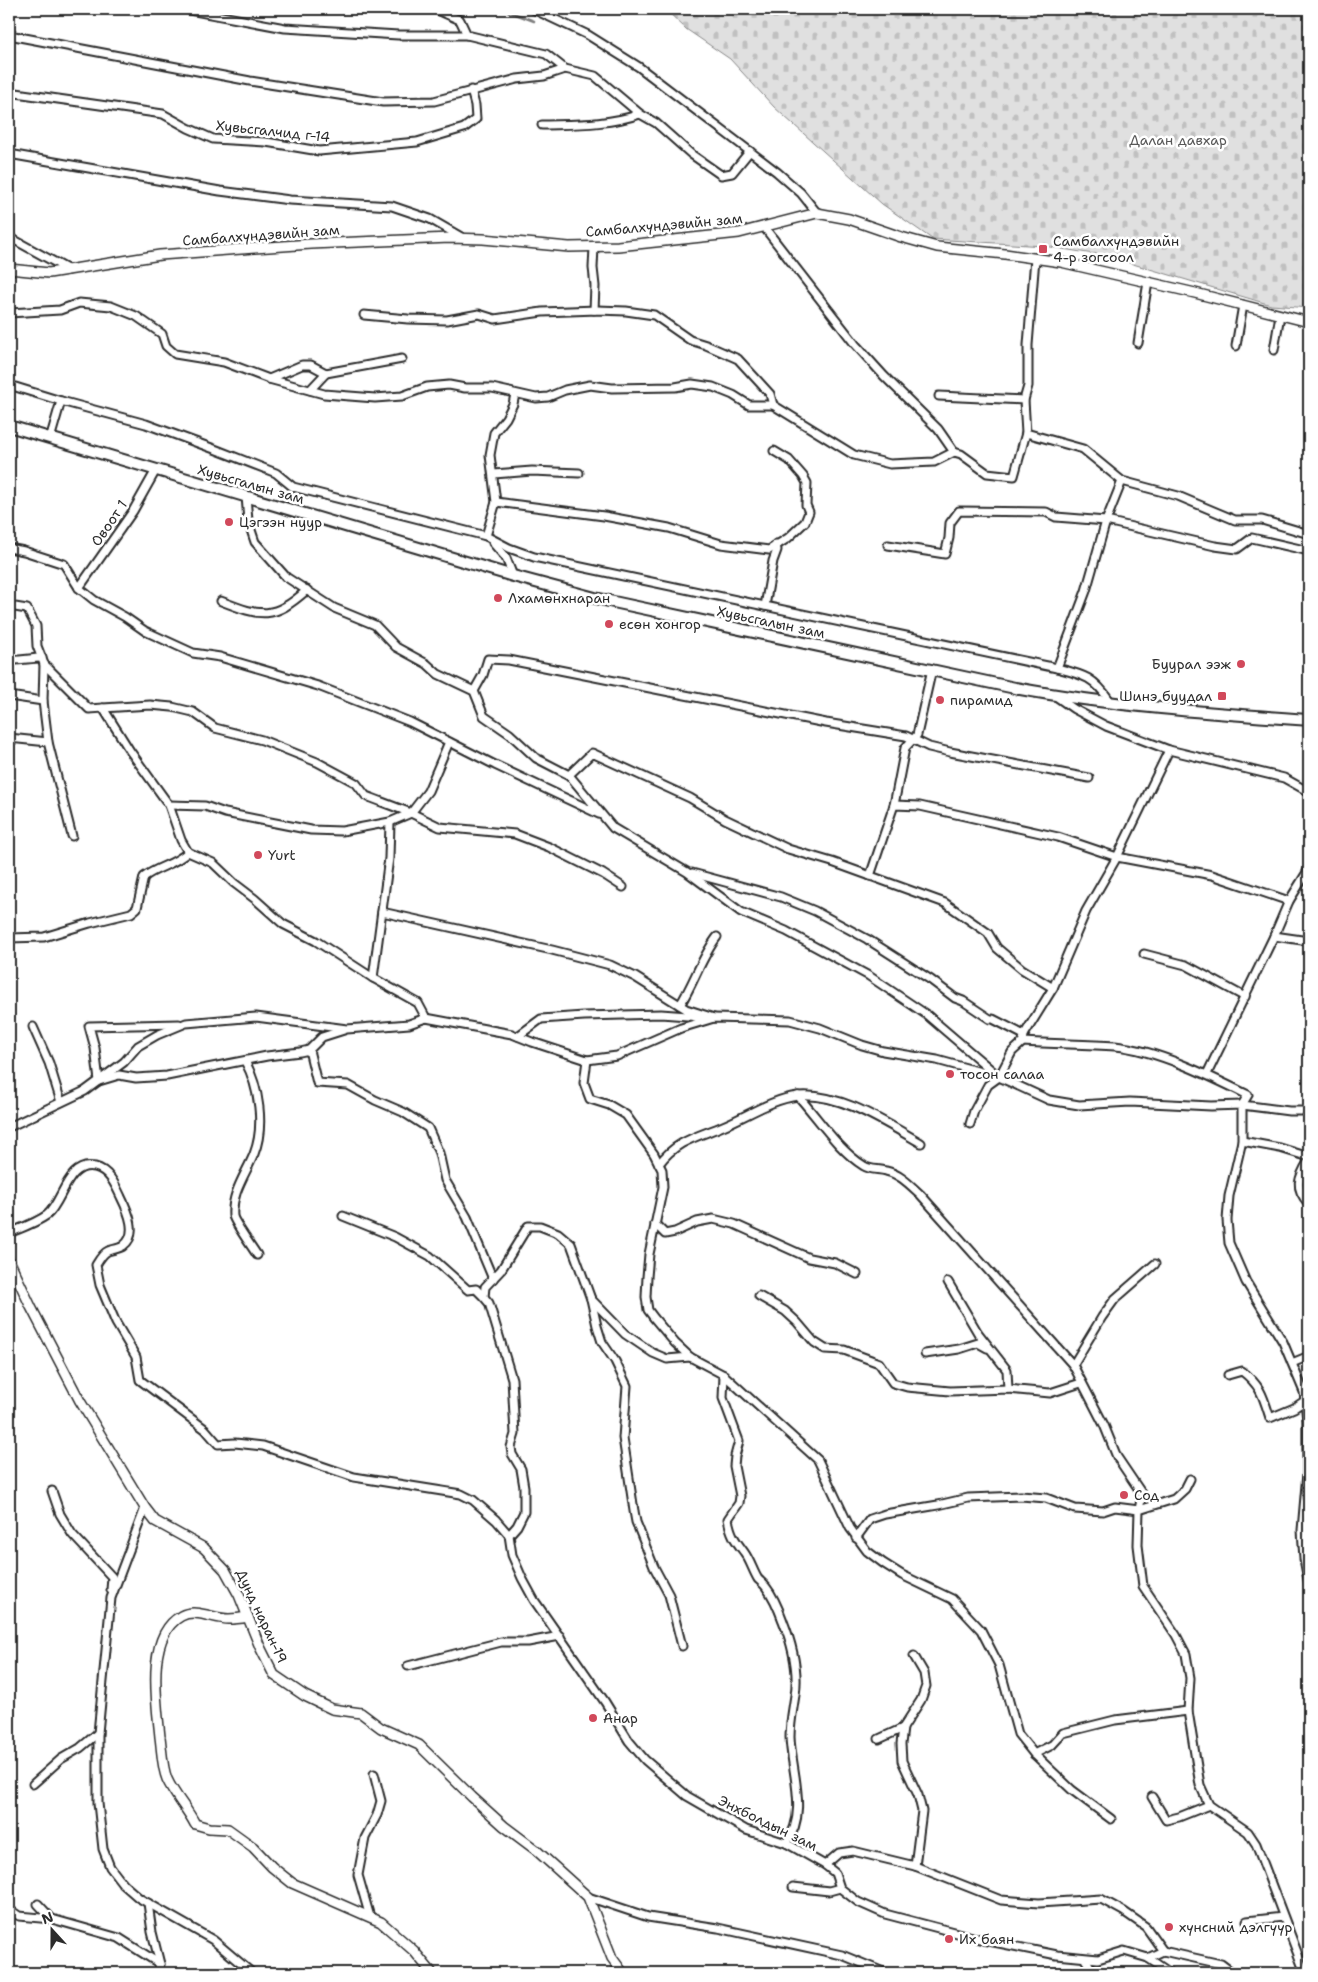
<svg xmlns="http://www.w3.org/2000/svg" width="1318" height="1982" font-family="'Shantell Sans',sans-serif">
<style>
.cemetery{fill:url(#cemetery-stones);stroke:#868686}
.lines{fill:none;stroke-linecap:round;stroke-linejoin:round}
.stream{stroke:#7e7e7e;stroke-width:2.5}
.minor-casing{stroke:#2b2b2b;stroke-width:11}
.tertiary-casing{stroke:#2b2b2b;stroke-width:12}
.secondary-casing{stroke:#2b2b2b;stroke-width:14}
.minor{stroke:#fff;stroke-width:7}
.tertiary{stroke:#fff;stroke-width:9}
.secondary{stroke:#fff;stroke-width:10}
.poi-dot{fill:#d1495b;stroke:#fff;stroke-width:2}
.labels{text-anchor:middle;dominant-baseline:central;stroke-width:5;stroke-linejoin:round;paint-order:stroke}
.street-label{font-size:14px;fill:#2b2b2b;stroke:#fff}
.park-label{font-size:14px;fill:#585858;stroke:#fff}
.poi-label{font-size:14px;fill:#2b2b2b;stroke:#fff;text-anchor:start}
</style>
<defs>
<pattern id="cemetery-stones" width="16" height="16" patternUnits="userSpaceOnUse" patternTransform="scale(1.25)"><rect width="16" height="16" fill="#e0e0e0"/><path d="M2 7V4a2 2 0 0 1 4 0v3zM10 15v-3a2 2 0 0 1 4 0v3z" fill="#c0c0c0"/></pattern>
</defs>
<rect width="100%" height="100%" fill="#fff"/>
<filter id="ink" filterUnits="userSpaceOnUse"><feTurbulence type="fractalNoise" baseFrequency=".02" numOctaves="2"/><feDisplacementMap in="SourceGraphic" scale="10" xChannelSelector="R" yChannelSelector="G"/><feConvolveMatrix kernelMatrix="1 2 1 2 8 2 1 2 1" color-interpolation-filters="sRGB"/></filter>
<g filter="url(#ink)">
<!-- cemetery -->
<path class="cemetery" d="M665,9h644v299l-38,-3 -165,-49 -62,-10 -112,-7 -50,-35 -108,-97 -44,-48 -44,-30z"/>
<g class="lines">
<!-- stream -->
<path class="stream" d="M502,9l32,12"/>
<defs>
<g id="minor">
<path d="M184,9l101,19 113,7h69l79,19 19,15 30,7 45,38 16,9 35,31 30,21 11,-2 18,-22"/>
<path d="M435,9l25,11 7,15"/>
<path d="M533,9l55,26 51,32 138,105 24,21 16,20"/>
<path d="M9,35l241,46 133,21 51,-1 83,-22 27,-3 21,-7"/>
<path d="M9,92l154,22 25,14 25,11 53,3 53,9 98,-9 47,-14 12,-9 -1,-14 -4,-15"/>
<path d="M542,125c34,-1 66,0 98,-11"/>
<path d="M9,154l211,37 70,9 102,6 38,13 33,19"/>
<path d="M764,227l91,117 29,32 54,53 16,23 7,2 26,19 27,3 12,-43 -2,-33 4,-14v-41l7,-87"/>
<path d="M9,237l60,33"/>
<path d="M594,310l1,-24 -2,-18 1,-21"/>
<path d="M9,313l51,-3 19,-7 32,3 25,10 26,18 4,12 9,8 49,8 45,17 33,-14h9l15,8 76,-14"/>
<path d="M364,315l44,4 39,1 32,-6 16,5 47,-7 55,-2 29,1 28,4 36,25 16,5 32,14 32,35 3,11"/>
<path d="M1138,343l10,-61"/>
<path d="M1236,346l7,-41"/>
<path d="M1274,350l6,-35"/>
<path d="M269,379l55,15 51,4 27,-2 25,-9 22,-2 16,3h27l44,10 12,-1 17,-7 25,-5 22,3 63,-1 17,-3 21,3 20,8 16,10h24l81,50 36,9 44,-2 20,-10"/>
<path d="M9,385l52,16"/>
<path d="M310,390l16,-17"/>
<path d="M939,396l85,4"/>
<path d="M1026,433l57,16 39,32 56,15 57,24h27l47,14"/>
<path d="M50,439l11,-38 85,23 71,26 59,23 17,14 193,49 23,12 25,9 523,111"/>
<path d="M494,474l38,-3 47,2"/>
<path d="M246,496l2,25 7,21 31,35 48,31 41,17 21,22 31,17 11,10 36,17 10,25 26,18 26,24 33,17 44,53 74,44 54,40 45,19 83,45 58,39 70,60"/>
<path d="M496,502l108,14 65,12 52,16 48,6 19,-12 17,-16 4,-10 -3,-7 1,-22 -4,-7 -14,-16 -15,-9"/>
<path d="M486,536l10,-34 -6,-47 4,-22 12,-15 7,-14 2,-10"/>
<path d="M493,543l13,15 7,18"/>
<path d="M888,545l57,9 4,-16 1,-15 9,-12 87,1 10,5 50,4 109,25 22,3 15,-11 57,13"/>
<path d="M9,548l15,3 40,13 15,24 15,12 31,17 20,14 48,22 27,4 98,29 92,36 85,43 104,49"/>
<path d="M79,588l54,-77 23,-41"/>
<path d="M221,601c41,16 52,19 86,-11"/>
<path d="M9,606l18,3 9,17 1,20 7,18 45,45 14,-1 27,43 39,54 12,35 7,12 25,11 21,20 21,16 28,25 33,17 57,37 45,25 8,15"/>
<path d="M765,606l8,-45 4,-11 -1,-6"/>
<path d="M9,660c11,1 21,-2 33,-2"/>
<path d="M44,664l-1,37 5,41 24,94"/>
<path d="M474,691l9,-16 5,-16 21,1 317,63 80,13 23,11 21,5 139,26"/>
<path d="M1054,695l20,14 32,17 63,24 115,28 25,14"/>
<path d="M9,696l34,5"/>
<path d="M1110,701c-16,-24 -26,-26 -53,-33l29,-77 20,-70 16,-40"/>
<path d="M103,708l47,-3 22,2 21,5 22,16 47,12 55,22 39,21 10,13 45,17 29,14 75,7 34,13 54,27 20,13"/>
<path d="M9,738l39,4"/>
<path d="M569,775l23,-22 98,45 35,21 63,30 44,13 113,41 43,30 9,15 25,21 31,19"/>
<path d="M169,805l36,1 20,7 86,17 31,1 48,-9 21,-9 17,-22 21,-49"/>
<path d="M894,805l11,-57 12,-13 15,-66"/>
<path d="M692,873l89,24 34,14 52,28 64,41 24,18 8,3 27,18h3l31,16"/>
<path d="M870,876l24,-71 26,1 138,31 59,20 95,18 77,26"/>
<path d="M382,912l170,38 58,15 25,12 51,32 28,9 -53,-4 -77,2 -43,3 -23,17"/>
<path d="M1274,936l35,5"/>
<path d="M9,938l35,-1 46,-14 41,-10 6,-5 7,-31c15,-11 30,-12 44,-25"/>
<path d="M1144,954l42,11 59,32"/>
<path d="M373,978l16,-120 1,-36"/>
<path d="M680,1005c14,-22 21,-47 37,-68"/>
<path d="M179,1024l-90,2 6,22 4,33 20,-6 17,3 31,-2 100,-20 33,-4 9,-2 13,-13 22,-7"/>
<path d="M33,1027l16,36 12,39"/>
<path d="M1023,1042c30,2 61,2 92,4 42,4 95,30 133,49l-6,10v36l-13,55 -2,24 2,23 17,39 37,60 21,50 3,29v52l-5,57 2,29 5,26"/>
<path d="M309,1050l8,33 31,2 27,15 28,12 25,16 11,25 6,27 22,37 26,62"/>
<path d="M587,1060l-3,23 6,16 19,6 17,10 28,39 8,16 1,17 -14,67 -2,23 -1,20 2,13 6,8 21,25 15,14 34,18 94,85 32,68 17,23 16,12 19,12 50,24 29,31 18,35 19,69 16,20 38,36 39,29"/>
<path d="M245,1061c14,26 20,65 9,93 -8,20 -23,39 -21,62 1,6 19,31 24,39"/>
<path d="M1207,1074l67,-138 15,-35 20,-32"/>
<path d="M798,1096c20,22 40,54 66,70 6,4 15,3 22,5 14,3 24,14 34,23l153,171 31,60 13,32 25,37 -3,16 -1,35 5,41 33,49 10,19 4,24 -2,33 12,74 9,20 39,27 8,12 49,129"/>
<path d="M970,1124l4,-13 14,-26 11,-8 13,-25 11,-10 1,-7 29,-47 33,-77 31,-54 52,-107"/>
<path d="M9,1127l76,-36 39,-29 14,-16 19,-11 29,-12 70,-6 91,12 62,-5 17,-6 86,16 20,8 55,18 30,-4 64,-28 33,-10 76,2 30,8 42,17 21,6 54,9 62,17 50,23 30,5 51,-3 81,4 31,-1 47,6h20"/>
<path d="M1242,1141l38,7 29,9"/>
<path d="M1309,1160c-11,18 -15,28 0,44"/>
<path d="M659,1164c18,-24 38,-27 64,-38 24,-10 49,-27 75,-30 42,-4 88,27 123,47"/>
<path d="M343,1216l52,21 35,19 38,34 8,-1 8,8"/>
<path d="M655,1224l10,10 10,-2 22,-10 16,-3 21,5 75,34 26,5 22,11"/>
<path d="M9,1233c12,-5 27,-10 38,-18 16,-13 20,-54 48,-48 14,3 21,19 26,30 7,14 18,38 2,49 -4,3 -10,3 -15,5 -5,2 -9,9 -12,14l4,20 16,38 20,34 4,23 65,49 13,15 17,-1 28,3 91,31 107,17 12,6 23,20 13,15 3,20 10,23 12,22 71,102 24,39 16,19 42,36 59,34 40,13 39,22 10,8 5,15 18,14 27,12 99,26 73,15 41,4 26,-8 24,7 22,15"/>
<path d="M948,1282l30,51 29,37 1,19"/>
<path d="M759,1296l26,15 12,11 17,20 11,7 19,1 35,13 14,20 14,4 43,4 58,-2 42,4 31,-10"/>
<path d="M591,1299l34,35 28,19 14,6 23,-2"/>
<path d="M925,1354l34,-5 19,-6 9,5"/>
<path d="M1292,1363l17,-7"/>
<path d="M1073,1365l29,-48 13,-18 40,-35"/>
<path d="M724,1375l-1,23 16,43 -4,15 -1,10 6,30 -1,7 -11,16c3,16 7,21 16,33 6,8 9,19 14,27 3,3 6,5 8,8 8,10 13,23 17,34 9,23 16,49 12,74 -2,14 -5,28 -5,42 1,33 19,77 -4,106"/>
<path d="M1228,1375l14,-4c19,15 21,25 28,47l24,-10 12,-8"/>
<path d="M52,1491l8,23 12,20 40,43 -1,13"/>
<path d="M145,1508l-34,90 -13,135v70l5,46 7,18 13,17 16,14 74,42 39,33"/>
<path d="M509,1535l8,-9 7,-14v-25l-3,-18 -9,-15 -1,-7 4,-13 -3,-55 -23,-76 -5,-6 1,-10 16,-17 27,-44h12l18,7 13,11 20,55 6,27 5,16 13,19 12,25 -4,52 11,73 2,11 18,45 15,28 13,51"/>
<path d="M856,1538l14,-19 15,-5 53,-9 30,-7 53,-2 25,2 29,11 28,2 12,-4 24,3 35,-11 11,-10 5,-10"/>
<path d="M914,1656l10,17 2,13 -5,14 -18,28 -2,16 1,17 16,34 4,16 -7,55"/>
<path d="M408,1666l93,-24h27l32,-6"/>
<path d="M879,1739l24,-11"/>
<path d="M1034,1754l18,-9 11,-12 52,-13 73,-9"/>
<path d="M33,1784l28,-25 19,-11 18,-15"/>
<path d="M1152,1797l14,23 13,-3 30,-12"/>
<path d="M825,1865l14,-12 14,-2 62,15 86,34 38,3 62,-4 22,12 23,16 17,24 -15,7"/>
<path d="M793,1887l36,4 11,-3"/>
<path d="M588,1897l60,20 70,11 124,27 44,18"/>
<path d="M148,1903l4,29 8,32 -2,9"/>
<path d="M38,1904l14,15 67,19 41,26"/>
<path d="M13,1912l6,4 33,3"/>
<path d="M370,1917l-12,-42 7,-37 12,-23 4,-14 -7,-27"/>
<path d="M1247,1921l36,-4"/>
<path d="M1163,1951l58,13 12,9"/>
<path d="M1085,1959l9,14"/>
</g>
<g id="tertiary">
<path d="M9,269l40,4 111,-18 151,-11 139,-6 33,1 86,8 49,-1 121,-13 78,-20 32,6 52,18 36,10 68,7 56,8 134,31 114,29"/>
<path d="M9,1260l22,47 49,94 65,107 10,13 49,27 21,22 14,25 21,52 14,28 31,21 27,13 29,4 20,15 38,17 53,52 32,29 32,24 52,47 24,61 11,15"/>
<path d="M248,1617c-6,1 -13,2 -19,2 -16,0 -33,-11 -48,-3 -36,20 -24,88 -21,121 2,14 2,30 7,42 7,16 20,29 28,45l14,4 19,1 25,18 19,20 20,16 89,39 33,29 18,22"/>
</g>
<path id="secondary" d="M9,426l504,150 82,22 420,90c97,18 196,25 294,32"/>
</defs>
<!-- minor casing -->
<use href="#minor" class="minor-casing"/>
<!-- tertiary casing -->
<use href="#tertiary" class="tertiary-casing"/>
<!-- secondary casing -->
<use href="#secondary" class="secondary-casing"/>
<!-- minor -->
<use href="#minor" class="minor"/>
<!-- tertiary -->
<use href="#tertiary" class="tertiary"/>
<!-- secondary -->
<use href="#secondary" class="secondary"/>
</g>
</g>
<!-- markers -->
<g class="poi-dot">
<rect x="1038" y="244" width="10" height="10" rx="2.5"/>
<circle cx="229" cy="522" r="5"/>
<circle cx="498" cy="598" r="5"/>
<circle cx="609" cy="624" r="5"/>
<circle cx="1241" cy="664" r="5"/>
<rect x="1217" y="691" width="10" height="10" rx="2.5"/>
<circle cx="940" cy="700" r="5"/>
<circle cx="258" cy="855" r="5"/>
<circle cx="950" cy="1074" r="5"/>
<circle cx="1124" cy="1495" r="5"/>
<circle cx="593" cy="1718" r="5"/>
<circle cx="1169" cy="1927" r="5"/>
<circle cx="949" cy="1939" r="5"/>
</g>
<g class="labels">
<!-- street labels -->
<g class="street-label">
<text transform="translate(273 131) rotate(6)">Хувьсгалчид г-14</text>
<text transform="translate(664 225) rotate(-5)">Самбалхүндэвийн зам</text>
<text transform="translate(261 235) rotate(-4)">Самбалхүндэвийн зам</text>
<text transform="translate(251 484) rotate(16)">Хувьсгалын зам</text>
<text transform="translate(109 523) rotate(-56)">Овоот 1</text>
<text transform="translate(771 622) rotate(12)">Хувьсгалын зам</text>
<text transform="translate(262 1616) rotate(65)">Дунд наран-19</text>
<text transform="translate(768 1823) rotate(26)">Энхболдын зам</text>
</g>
<!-- park labels -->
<g class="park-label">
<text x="1178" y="140">Далан давхар</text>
</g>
<!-- poi labels -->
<g class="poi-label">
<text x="1053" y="241">Самбалхүндэвийн<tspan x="1053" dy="16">4-р зогсоол</tspan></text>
<text x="239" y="522">Цэгээн нуур</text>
<text x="508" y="598">Лхамөнхнаран</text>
<text x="619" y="624">есөн хонгор</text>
<text x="1231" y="664" text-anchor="end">Буурал ээж</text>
<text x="1212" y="696" text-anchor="end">Шинэ буудал</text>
<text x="950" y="700">пирамид</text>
<text x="268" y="855">Yurt</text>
<text x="960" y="1074">тосон салаа</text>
<text x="1134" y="1495">Сод</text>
<text x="603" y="1718">Анар</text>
<text x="1179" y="1927">хүнсний дэлгүүр</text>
<text x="959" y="1939">Их баян</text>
</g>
</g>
<!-- margin -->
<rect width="1318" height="1982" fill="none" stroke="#fff" stroke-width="30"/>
<rect x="15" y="15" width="1288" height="1952" fill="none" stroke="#2b2b2b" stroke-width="2" filter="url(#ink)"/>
<!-- north arrow -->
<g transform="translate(52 1930) rotate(339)" stroke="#ffffff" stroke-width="4" paint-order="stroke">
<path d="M0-4L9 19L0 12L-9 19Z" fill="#2b2b2b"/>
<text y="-8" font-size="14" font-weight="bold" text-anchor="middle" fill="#2b2b2b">N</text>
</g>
</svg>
